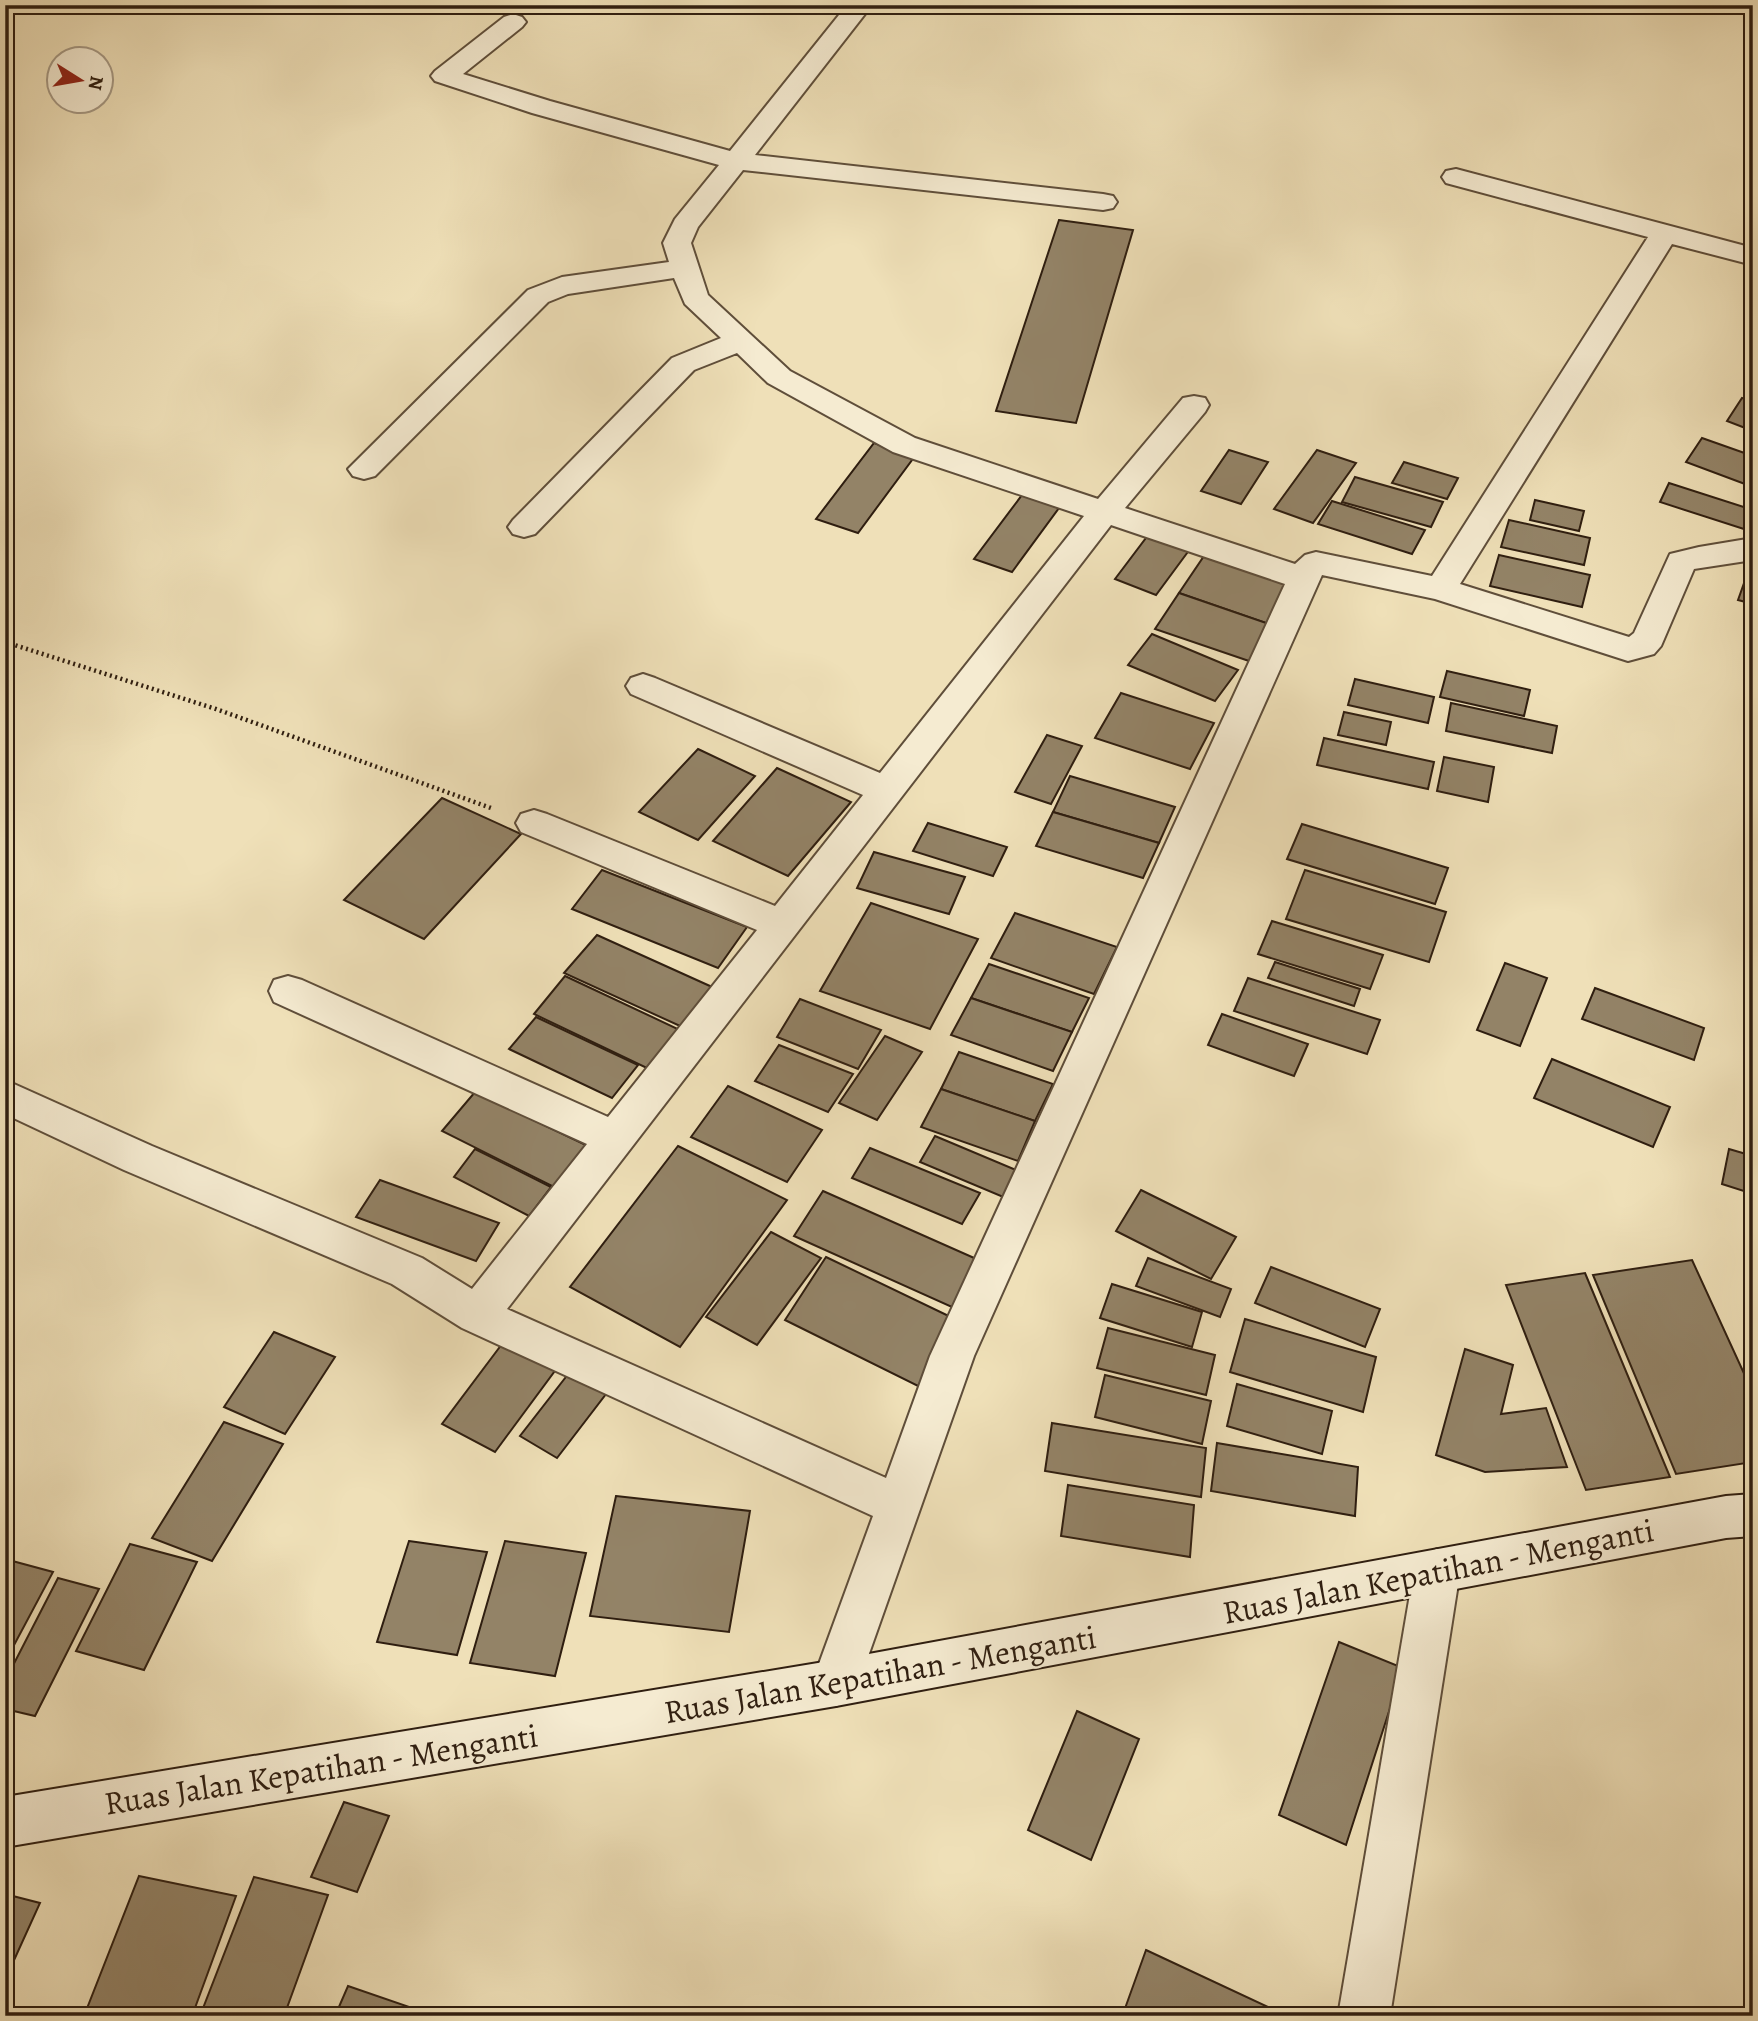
<svg xmlns="http://www.w3.org/2000/svg" width="1758" height="2021" font-family="Alegreya,serif">
<style>
.building{fill:#938367;stroke:#2f1e10;stroke-width:2}
.lines{fill:none;stroke-linecap:round;stroke-linejoin:round}
.minor-casing{stroke:#5f4e3a;stroke-width:4}
.secondary-casing{stroke:#2f1e10;stroke-width:4}
.path{stroke:#2f1e10;stroke-width:4.5;stroke-dasharray:2 3.5;stroke-linecap:butt}
.minor{fill:#f5ebd1;fill-rule:evenodd}
.secondary{fill:#f5ebd1;fill-rule:evenodd}
.labels{text-anchor:middle;dominant-baseline:central;stroke-width:5;stroke-linejoin:round;paint-order:stroke}
.near-street-label{font-size:33px;fill:#2f1e10;stroke:#f5ebd1}
</style>
<rect width="100%" height="100%" fill="#efe0b8"/>
<filter id="stains"><feTurbulence type="fractalNoise" baseFrequency=".00286" numOctaves="4"/><feColorMatrix values="0 0 0 0 .2 0 0 0 0 .09 0 0 0 0 .02 0 0 0 .5 -.17"/></filter>
<radialGradient id="worn" r=".72"><stop offset=".6" stop-color="#630" stop-opacity="0"/><stop offset="1" stop-color="#630" stop-opacity=".3"/></radialGradient>
<!-- building -->
<g class="building">
<path d="M1059,220l74,10 -57,193 -80,-12z"/>
<path d="M1742,398l11,3v30l-26,-10z"/>
<path d="M1702,438l51,18v31l-67,-25z"/>
<path d="M874,443l41,13 -57,77 -42,-14z"/>
<path d="M1229,450l39,12 -27,42 -40,-13z"/>
<path d="M1317,450l39,13 -43,60 -39,-14z"/>
<path d="M1404,462l54,16 -11,21 -55,-16z"/>
<path d="M1355,477l88,25 -12,25 -89,-25z"/>
<path d="M1669,483l84,27v7l-6,13 -87,-28z"/>
<path d="M1022,495l37,13 -47,64 -38,-13z"/>
<path d="M1535,500l49,11 -5,20 -49,-11z"/>
<path d="M1332,501l93,29 -13,24 -94,-30z"/>
<path d="M1509,520l81,18 -6,27 -83,-18z"/>
<path d="M1149,534l41,15 -34,46 -41,-16z"/>
<path d="M1499,555l91,20 -8,32 -92,-21z"/>
<path d="M1204,556l91,30 -23,39 -93,-32z"/>
<path d="M1748,572l5,1v31l-15,-4z"/>
<path d="M1179,593l93,32 -23,36 -94,-32z"/>
<path d="M1152,634l86,36 -23,31 -87,-36z"/>
<path d="M1447,671l83,19 -6,26 -84,-19z"/>
<path d="M1355,679l79,18 -6,26 -80,-18z"/>
<path d="M1121,693l93,30 -24,46 -95,-31z"/>
<path d="M1451,703l106,23 -5,27 -106,-22z"/>
<path d="M1344,712l47,10 -5,23 -48,-10z"/>
<path d="M1047,735l35,11 -31,58 -36,-12z"/>
<path d="M1324,738l110,24 -6,27 -111,-24z"/>
<path d="M698,749l57,27 -57,64 -59,-28z"/>
<path d="M1444,757l50,10 -6,35 -51,-11z"/>
<path d="M777,768l74,34 -63,74 -75,-35z"/>
<path d="M1070,776l105,31 -16,36 -106,-31z"/>
<path d="M442,798l79,36 -97,105 -80,-39z"/>
<path d="M1053,812l106,31 -16,35 -107,-32z"/>
<path d="M928,823l79,24 -14,29 -80,-25z"/>
<path d="M1302,824l146,44 -13,36 -148,-45z"/>
<path d="M874,852l91,25 -16,37 -92,-26z"/>
<path d="M602,870l145,57 -29,41 -146,-59z"/>
<path d="M1305,870l141,42 -17,50 -143,-43z"/>
<path d="M871,903l107,36 -48,90 -110,-38z"/>
<path d="M1015,913l102,34 -23,47 -103,-36z"/>
<path d="M1272,921l111,34 -13,34 -112,-35z"/>
<path d="M597,935l124,56 -30,40 -127,-58z"/>
<path d="M1275,962l85,27 -6,17 -86,-28z"/>
<path d="M1505,963l42,15 -27,68 -43,-16z"/>
<path d="M989,964l100,34 -17,34 -101,-34z"/>
<path d="M565,976l117,55 -31,39 -117,-56z"/>
<path d="M1248,978l132,42 -13,34 -133,-43z"/>
<path d="M1595,988l109,40 -10,32 -112,-41z"/>
<path d="M971,998l101,34 -19,39 -102,-36z"/>
<path d="M800,999l81,31 -23,39 -81,-32z"/>
<path d="M1222,1014l86,30 -14,32 -86,-31z"/>
<path d="M536,1017l102,48 -26,33 -103,-49z"/>
<path d="M885,1036l37,16 -45,68 -38,-17z"/>
<path d="M779,1045l74,29 -25,38 -73,-31z"/>
<path d="M959,1052l94,32 -18,37 -94,-32z"/>
<path d="M1552,1059l118,48 -17,40 -119,-49z"/>
<path d="M728,1086l94,44 -35,52 -96,-45z"/>
<path d="M941,1089l94,32 -17,40 -97,-34z"/>
<path d="M475,1092l113,54 -32,42 -114,-57z"/>
<path d="M935,1136l88,37 -15,26 -88,-37z"/>
<path d="M678,1146l109,54 -107,147 -110,-60z"/>
<path d="M870,1148l110,45 -18,31 -110,-46z"/>
<path d="M475,1149l76,38 -22,29 -75,-39z"/>
<path d="M1729,1149l24,7v38l-31,-10z"/>
<path d="M380,1180l119,43 -23,38 -120,-44z"/>
<path d="M1141,1190l95,47 -25,42 -95,-48z"/>
<path d="M823,1191l167,74 -27,47 -169,-76z"/>
<path d="M771,1232l50,26 -64,87 -51,-28z"/>
<path d="M826,1257l131,63 -39,66 -133,-66z"/>
<path d="M1148,1258l83,31 -11,28 -84,-31z"/>
<path d="M1692,1260l61,133v69l-77,12 -83,-199z"/>
<path d="M1271,1267l109,42 -15,38 -110,-44z"/>
<path d="M1585,1273l85,204 -84,13 -80,-205z"/>
<path d="M1112,1284l90,28 -10,35 -92,-29z"/>
<path d="M1245,1319l131,38 -13,55 -133,-40z"/>
<path d="M1108,1328l107,27 -9,40 -109,-27z"/>
<path d="M274,1332l61,25 -50,77 -61,-27z"/>
<path d="M505,1340l52,28 -62,84 -53,-28z"/>
<path d="M1465,1349l48,16 -12,49 45,-6 21,59 -82,5 -49,-17z"/>
<path d="M569,1373l37,21 -49,64 -37,-22z"/>
<path d="M1105,1375l106,26 -9,43 -107,-27z"/>
<path d="M1237,1384l95,27 -10,43 -95,-28z"/>
<path d="M224,1422l59,22 -71,117 -60,-23z"/>
<path d="M1052,1423l154,25 -5,49 -156,-26z"/>
<path d="M1217,1443l141,24 -3,49 -144,-25z"/>
<path d="M1068,1485l126,20 -4,52 -129,-21z"/>
<path d="M616,1496l134,15 -21,121 -139,-16z"/>
<path d="M409,1541l78,11 -30,103 -80,-13z"/>
<path d="M505,1541l81,12 -31,123 -85,-13z"/>
<path d="M130,1544l67,18 -53,108 -68,-19z"/>
<path d="M5,1559l48,13 -48,90z"/>
<path d="M58,1578l41,11 -64,127 -30,-7v-28z"/>
<path d="M1339,1642l64,26 -57,177 -67,-30z"/>
<path d="M1077,1711l62,28 -48,121 -63,-30z"/>
<path d="M344,1802l45,14 -32,76 -46,-15z"/>
<path d="M139,1876l97,20 -44,120h-108z"/>
<path d="M254,1877l74,18 -44,121h-84z"/>
<path d="M5,1894l35,9 -35,77z"/>
<path d="M1146,1950l141,66h-161l-3,-2z"/>
<path d="M348,1986l73,25 -2,5h-84z"/>
</g>
<g class="lines">
<defs>
<g id="minor">
<path d="M847,5h25l-117,150 348,39 10,2 4,6 -4,6 -10,2 -360,-40 -45,57 -7,16 17,52 82,76 125,67 183,61 85,-101 11,-2 11,2 4,7 -4,7 -80,96 170,56 10,-9 11,-3 116,24 216,-339 -202,-54 -4,-6 4,-6 10,-2 297,79v17l-81,-21 -212,340 169,53 5,-4 36,-79 29,-7 54,-9v22l-59,9 -33,77 -7,8 -26,7 -193,-62 -113,-24 -348,781 -121,343 -17,7 -17,-7 -7,-16 61,-167 -411,-188 -70,-44 -268,-114 -119,-56v-34l147,66 270,112 50,31 115,-145 -313,-142 -5,-11 5,-11 14,-4 14,4 306,137 149,-187 -236,-98 -5,-9 5,-9 13,-4 13,4 228,92 88,-111 -232,-101 -5,-8 5,-8 12,-4 12,4 225,95 204,-257 -191,-64 -125,-69 -31,-30 -43,17 -159,164 -11,3 -11,-3 -5,-7 5,-7 159,-162 49,-20 -36,-34 -11,-26 -106,16 -20,8 -173,174 -11,3 -11,-3 -5,-7 180,-179 34,-13 107,-15 -6,-19 12,-24 44,-54 -187,-52 -97,-32 -4,-5 4,-5 69,-54 9,-3 9,3 4,5 -4,5 -59,47 87,27 180,50zM1111,525l174,59 -355,772 -44,122 -379,-169z"/>
<path d="M1437,1549l16,7 7,15 -70,445h-52l76,-445 7,-15z"/>
</g>
<path id="secondary" d="M1753,1494v42l-27,2 -890,168 -831,141v-50l831,-137 890,-164z"/>
</defs>
<!-- minor casing -->
<use href="#minor" class="minor-casing"/>
<!-- secondary casing -->
<use href="#secondary" class="secondary-casing"/>
<!-- path -->
<path class="path" d="M5,642l211,67 275,99"/>
<!-- minor -->
<use href="#minor" class="minor"/>
<!-- secondary -->
<use href="#secondary" class="secondary"/>
</g>
<g class="labels">
<!-- near-street labels -->
<g class="near-street-label">
<text transform="translate(1438 1571) rotate(-11)">Ruas Jalan Kepatihan - Menganti</text>
<text transform="translate(880 1674) rotate(-10)">Ruas Jalan Kepatihan - Menganti</text>
<text transform="translate(321 1769) rotate(-9)">Ruas Jalan Kepatihan - Menganti</text>
</g>
</g>
<!-- margin -->
<rect width="1758" height="2021" fill="none" stroke="#efe0b8" stroke-width="28"/>
<rect x="7" y="7" width="1744" height="2007" fill="none" stroke="#2f1e10" stroke-width="3.5"/>
<rect x="14" y="14" width="1730" height="1993" fill="none" stroke="#2f1e10" stroke-width="2"/>
<!-- north arrow -->
<g transform="translate(80 80) rotate(101)"><circle r="33" fill="#f5ebd1" stroke="#a69984" stroke-width="2"/>
<path d="M0-5L12 26L0 18L-12 26Z" fill="#8f2418"/>
<text y="-10" font-size="19" font-weight="bold" text-anchor="middle" fill="#2f1e10">N</text>
</g>
<rect width="100%" height="100%" filter="url(#stains)"/>
<rect width="100%" height="100%" fill="url(#worn)"/>
</svg>
